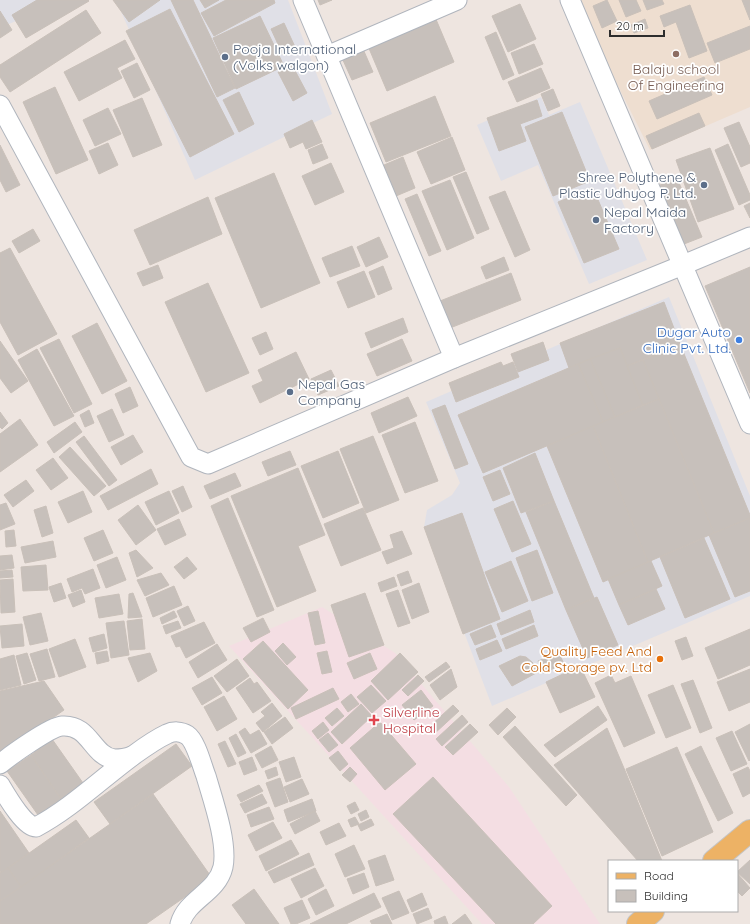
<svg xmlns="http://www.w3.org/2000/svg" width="750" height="924" font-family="Quicksand,sans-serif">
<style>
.industrial{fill:#e0e0e7}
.education{fill:#eeded0}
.medical{fill:#f4dee3}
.building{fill:#c7c0bb;stroke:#c9c0b9}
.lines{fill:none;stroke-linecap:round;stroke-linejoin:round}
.minor-casing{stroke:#b0b5bd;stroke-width:21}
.major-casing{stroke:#c4c4c4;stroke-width:24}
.minor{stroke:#fff;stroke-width:19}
.major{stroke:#edb265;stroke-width:22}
.education-dot{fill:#8d6e63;stroke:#fff;stroke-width:1.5}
.service-dot{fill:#5c6f8a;stroke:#fff;stroke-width:1.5}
.shop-dot{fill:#3f7fe0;stroke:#fff;stroke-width:1.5}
.food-dot{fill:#e8710a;stroke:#fff;stroke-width:1.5}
.health-dot{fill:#e0444e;stroke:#fff;stroke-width:1.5}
.labels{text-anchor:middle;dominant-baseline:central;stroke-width:3.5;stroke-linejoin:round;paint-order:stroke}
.service-label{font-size:14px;fill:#4e5e75;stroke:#fff;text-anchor:start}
.education-label{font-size:14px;fill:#785e54;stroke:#fff}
.shop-label{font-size:14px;fill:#366cbe;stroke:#fff;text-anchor:end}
.food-label{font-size:14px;fill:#c56008;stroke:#fff;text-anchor:end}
.health-label{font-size:14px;fill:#be3a42;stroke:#fff;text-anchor:start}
</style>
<rect width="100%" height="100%" fill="#eee5e0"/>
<!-- industrial -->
<g class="industrial">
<path d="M0,0h63l-63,28z"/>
<path d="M116,0h172l44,114 -137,66z"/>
<path d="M541,97l8,18 31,-13 67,158 -58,24 -51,-119 -37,16 -24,-56z"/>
<path d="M669,297l81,199v100l-258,110 -68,-179 3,-17 25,-15 8,-12 -34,-81z"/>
</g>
<!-- education -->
<path class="education" d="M575,0h175v107l-100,43z"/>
<!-- medical -->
<path class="medical" d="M322,607l73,46 114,134 91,137h-118l-253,-278z"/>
<!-- building -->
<g class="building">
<path d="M37,0h51l1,1 -63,37 -14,-23z"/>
<path d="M113,0h47l-31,22z"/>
<path d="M171,0h22l42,88 -18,9z"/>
<path d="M200,0h19l-14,8z"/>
<path d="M226,0h48l1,3 -61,33 -13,-23z"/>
<path d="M318,0h14l-12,5z"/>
<path d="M607,0l10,21 -15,7 -9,-22z"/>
<path d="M619,0h17l5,11 -15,6z"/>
<path d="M643,0h19l2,4 -17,6z"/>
<path d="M742,0h8v20z"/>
<path d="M520,4l16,35 -28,13 -16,-36z"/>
<path d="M690,5l17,46 -18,7 -13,-36 -12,5 -4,-11z"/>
<path d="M170,9l64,125 -44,23 -64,-126z"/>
<path d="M86,10l15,23 -91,59 -10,-15v-12z"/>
<path d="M0,11l12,19 -12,8z"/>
<path d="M260,16l24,50 -48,23 -23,-51z"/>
<path d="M435,17l19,45 -67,29 -19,-45z"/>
<path d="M645,19l3,9 -14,5 -3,-8z"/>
<path d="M284,23l12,26 -13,6 -12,-26z"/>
<path d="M750,26v23l-35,14 -8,-20z"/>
<path d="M496,32l18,43 -11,5 -18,-43z"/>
<path d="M125,40l10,19 -18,9 5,10 -43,23 -15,-29z"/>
<path d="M534,44l9,20 -24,10 -8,-21z"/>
<path d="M363,49l10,23 -21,8 -10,-22z"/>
<path d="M137,63l13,27 -16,8 -13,-27z"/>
<path d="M292,65l15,28 -14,8 -15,-29z"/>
<path d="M541,68l9,20 -33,14 -9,-20z"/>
<path d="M704,77l8,18 -55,24 -8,-18z"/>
<path d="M55,87l33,73 -32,14 -33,-72z"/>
<path d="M553,89l7,17 -12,5 -7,-17z"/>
<path d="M239,92l15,32 -15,8 -16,-32z"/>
<path d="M435,96l16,40 -65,26 -16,-39z"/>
<path d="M142,98l20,47 -29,12 -20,-47z"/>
<path d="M537,100l5,16 -22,8 6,17 -27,10 -12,-33z"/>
<path d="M108,108l13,26 -26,12 -12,-26z"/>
<path d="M562,112l28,69 -37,15 -28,-69z"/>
<path d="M699,113l6,13 -53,23 -6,-13z"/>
<path d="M312,120l10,22 -16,7 -3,-7 -13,6 -6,-14z"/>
<path d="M739,122l11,25v16l-9,4 -17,-39z"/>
<path d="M452,137l13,33 -34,14 -14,-32z"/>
<path d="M108,143l10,22 -19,9 -10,-23z"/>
<path d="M322,144l6,14 -15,6 -5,-14z"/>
<path d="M728,144l22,51v5l-11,5 -24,-55z"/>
<path d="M0,145l20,40 -14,7 -6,-12z"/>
<path d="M710,148l24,61 -36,13 -22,-62z"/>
<path d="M403,157l12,31 -19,8 -12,-31z"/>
<path d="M331,163l13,29 -29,13 -13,-29z"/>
<path d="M466,172l23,57 -12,5 -24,-57z"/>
<path d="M274,173l46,110 -59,25 -46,-110z"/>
<path d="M677,178l25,59 -18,7 -24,-59z"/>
<path d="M450,180l24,58 -27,12 -25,-59z"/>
<path d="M593,188l26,61 -35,14 -26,-61z"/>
<path d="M505,191l25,59 -15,7 -26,-60z"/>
<path d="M417,194l24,57 -12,5 -24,-57z"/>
<path d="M208,197l14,37 -72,31 -16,-35z"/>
<path d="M750,203v15l-6,-12z"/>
<path d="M33,229l7,12 -21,12 -7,-12z"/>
<path d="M379,237l9,20 -22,10 -9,-20z"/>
<path d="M352,246l8,20 -30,11 -8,-19z"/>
<path d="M10,248l47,86 -39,21 -18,-33v-69z"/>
<path d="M504,257l5,13 -23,9 -5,-12z"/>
<path d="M158,265l5,13 -20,8 -6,-13z"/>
<path d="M383,266l9,23 -14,6 -9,-23z"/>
<path d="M750,267v126l-45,-107z"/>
<path d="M364,271l11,26 -27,11 -11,-26z"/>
<path d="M511,273l10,27 -71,28 -10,-27z"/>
<path d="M208,283l41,90 -43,19 -41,-90z"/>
<path d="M664,302l16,42 -53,22 -7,-18 -51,20 -9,-25z"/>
<path d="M403,318l5,14 -37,16 -6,-15z"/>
<path d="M97,323l30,58 -25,13 -30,-58z"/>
<path d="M266,332l7,17 -13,6 -8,-17z"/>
<path d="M59,339l33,65 -18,9 -34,-65z"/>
<path d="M402,339l10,22 -35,15 -10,-22z"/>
<path d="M0,341l28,40 -17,12 -11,-15z"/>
<path d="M543,342l6,18 -31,12 -7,-18z"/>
<path d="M680,344l70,171v3l-36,15 -71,-173z"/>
<path d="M620,348l23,57 -28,12 -25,-58z"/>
<path d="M37,349l37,67 -20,10 -36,-66z"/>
<path d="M296,352l13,27 -49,24 -8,-17 11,-5 -5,-11z"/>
<path d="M590,359l25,58 -12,5 -25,-58z"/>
<path d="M643,360l16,39 -16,6 -16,-39z"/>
<path d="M501,362l2,4 10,-4 6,15 -63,25 -7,-19z"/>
<path d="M578,364l25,58 -120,51 -25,-58z"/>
<path d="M331,370l8,16 -21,9 -7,-16z"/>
<path d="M130,387l8,19 -15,7 -8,-19z"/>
<path d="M408,397l9,19 -38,17 -8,-20z"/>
<path d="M659,399l55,134 -66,29 -55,-136z"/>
<path d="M445,405l23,59 -13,5 -23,-59z"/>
<path d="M112,409l12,26 -15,7 -12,-26z"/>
<path d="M89,410l5,13 -9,4 -5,-12z"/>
<path d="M0,412l8,11 -6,6 -2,-2z"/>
<path d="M20,419l18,26 -38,27v-38z"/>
<path d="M75,422l7,10 -28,21 -7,-11z"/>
<path d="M415,422l23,59 -33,12 -23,-58z"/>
<path d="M593,426l55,136 -45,20 -56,-136z"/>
<path d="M133,435l10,17 -22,13 -10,-18z"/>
<path d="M84,436l33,44 -8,6 -33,-44z"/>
<path d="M373,436l26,64 -33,13 -26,-64z"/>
<path d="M70,447l36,39 -12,10 -35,-39z"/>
<path d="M290,451l6,14 -28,11 -6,-14z"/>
<path d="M338,451l21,52 -36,15 -22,-52z"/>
<path d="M535,453l19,48 -33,12 -18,-45z"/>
<path d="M53,458l15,20 -17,12 -15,-20z"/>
<path d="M298,468l27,67 -27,11 18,45 -39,16 -46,-111z"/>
<path d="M151,469l7,15 -50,26 -8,-14z"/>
<path d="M500,470l10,24 -17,7 -10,-24z"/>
<path d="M235,473l6,13 -31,13 -6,-13z"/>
<path d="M26,480l8,11 -21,16 -9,-12z"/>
<path d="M183,486l9,21 -10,5 -10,-21z"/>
<path d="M83,491l9,21 -24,11 -10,-21z"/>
<path d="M169,491l10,22 -23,12 -11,-23z"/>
<path d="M228,498l46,112 -17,7 -46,-111z"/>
<path d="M513,501l18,43 -19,8 -18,-43z"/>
<path d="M554,501l40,97 -28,12 -40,-98z"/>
<path d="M6,503l9,21 -15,6v-25z"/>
<path d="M138,505l18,25 -20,15 -18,-25z"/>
<path d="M46,506l7,27 -11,4 -8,-27z"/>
<path d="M363,508l18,42 -40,16 -17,-42z"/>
<path d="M462,513l38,106 -37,15 -39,-107z"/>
<path d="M750,518v73l-15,6 -26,-62z"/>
<path d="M179,519l7,16 -21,10 -8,-16z"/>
<path d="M14,530l2,16 -10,1 -1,-16z"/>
<path d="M103,530l10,23 -19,8 -10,-23z"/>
<path d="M402,531l10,23 -25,10 -5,-12 12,-4 -4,-13z"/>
<path d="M704,538l26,61 -45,19 -25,-61z"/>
<path d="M53,541l3,16 -31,6 -4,-16z"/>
<path d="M136,550l17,18 -16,9 -8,-24z"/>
<path d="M537,550l16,43 -21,8 -16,-43z"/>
<path d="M12,555l2,13 -14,2v-14z"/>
<path d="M117,557l9,23 -20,8 -9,-23z"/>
<path d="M187,557l10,12 -13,10 -10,-12z"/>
<path d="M511,561l17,40 -26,11 -17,-40z"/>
<path d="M651,561l11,25 -43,19 -11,-26z"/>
<path d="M46,565l2,25 -25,1 -2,-24z"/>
<path d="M93,569l7,19 -15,6 -3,-6 -10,4 -5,-13z"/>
<path d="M12,570l1,7 -13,1v-7z"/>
<path d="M408,571l4,11 -11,4 -4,-11z"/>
<path d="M161,573l8,12 -24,11 -8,-16z"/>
<path d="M394,577l3,9 -16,6 -3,-9z"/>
<path d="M13,579l2,33 -14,1 -1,-33z"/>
<path d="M61,583l5,15 -12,4 -5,-15z"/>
<path d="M419,583l10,29 -17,7 -10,-29z"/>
<path d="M174,586l8,19 -29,12 -7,-19z"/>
<path d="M656,589l9,20 -37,16 -9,-20z"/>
<path d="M81,590l4,12 -12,5 -5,-12z"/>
<path d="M398,590l12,33 -12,4 -12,-33z"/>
<path d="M133,593l9,24 -14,1 1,-24z"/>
<path d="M365,593l19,52 -35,12 -18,-52z"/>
<path d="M119,594l4,20 -24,4 -4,-20z"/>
<path d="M597,597l21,48 -31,13 -21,-48z"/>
<path d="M188,606l7,15 -11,5 -7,-15z"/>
<path d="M530,610l4,12 -33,13 -4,-11z"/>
<path d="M174,611l3,6 -15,7 -2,-6z"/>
<path d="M318,611l7,32 -10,2 -7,-32z"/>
<path d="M41,613l7,28 -18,4 -7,-28z"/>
<path d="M263,618l7,14 -19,10 -8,-14z"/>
<path d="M142,619l3,30 -15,1 -3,-29z"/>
<path d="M124,621l5,34 -18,3 -5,-35z"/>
<path d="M178,621l3,7 -15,6 -3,-8z"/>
<path d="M204,622l11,21 -29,15 -6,-12 -4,1 -5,-11z"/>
<path d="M22,624l2,22 -22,2 -2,-22z"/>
<path d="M491,625l5,12 -21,8 -5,-11z"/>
<path d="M534,625l4,11 -32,13 -4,-10z"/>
<path d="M750,629v36l-32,14 -13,-31z"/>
<path d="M104,634l3,14 -14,4 -4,-14z"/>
<path d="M686,637l7,19 -11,4 -7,-19z"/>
<path d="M75,639l11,28 -27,10 -10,-28z"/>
<path d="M497,640l5,11 -22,9 -4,-11z"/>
<path d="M263,641l45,49 -20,19 -45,-50z"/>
<path d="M283,643l13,14 -9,8 -12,-14z"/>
<path d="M217,644l10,16 -29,18 -9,-16z"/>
<path d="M47,649l8,28 -16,4 -9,-27z"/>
<path d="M107,651l2,10 -12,3 -2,-11z"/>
<path d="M327,651l5,21 -10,2 -5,-21z"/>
<path d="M27,653l9,27 -12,4 -8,-28z"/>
<path d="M150,653l7,18 -19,11 -10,-24z"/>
<path d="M370,653l7,16 -23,10 -7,-16z"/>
<path d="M400,653l18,19 -30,28 -17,-19z"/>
<path d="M559,653l5,11 -21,9 -5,-12z"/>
<path d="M14,655l7,30 -21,5v-31z"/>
<path d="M520,656l6,1 7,6 5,9 -26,14 -13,-20z"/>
<path d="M237,659l12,17 -22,16 -13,-16z"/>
<path d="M446,662l4,5 -21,15 -4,-5z"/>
<path d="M580,666l15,31 -35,16 -14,-31z"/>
<path d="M451,669l6,18 -17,13 -10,-15z"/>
<path d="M750,669v33l-21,9 -12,-29z"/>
<path d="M418,675l6,6 -16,15 -6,-6z"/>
<path d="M611,675l4,8 16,-7 24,57 -31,14 -29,-64z"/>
<path d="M212,677l10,16 -20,12 -10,-17z"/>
<path d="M250,678l4,6 3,-2 14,19 -18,12 -17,-25z"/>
<path d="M693,680l19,48 -12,5 -19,-49z"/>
<path d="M44,681l20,29 -64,45v-64z"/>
<path d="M371,685l15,16 -14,12 -15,-16z"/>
<path d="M673,685l18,43 -25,10 -18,-43z"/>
<path d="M333,688l6,11 -43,20 -5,-11z"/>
<path d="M421,690l12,16 -19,14 -12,-15z"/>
<path d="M351,694l8,10 -11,8 -7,-10z"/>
<path d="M224,696l13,23 -20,12 -13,-24z"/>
<path d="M272,703l10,13 -19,16 -7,-9 9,-7 -4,-4z"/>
<path d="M361,704l11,12 -30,28 -11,-12z"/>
<path d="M453,705l6,6 -25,23 -6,-6z"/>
<path d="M598,706l9,14 -52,37 -11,-12z"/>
<path d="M337,708l7,8 -12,10 -7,-8z"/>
<path d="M507,708l9,9 -18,18 -9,-10z"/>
<path d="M462,715l6,7 -26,24 -6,-7z"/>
<path d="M285,717l8,11 -21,16 -8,-12z"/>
<path d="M323,722l6,8 -11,9 -6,-8z"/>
<path d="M380,722l36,42 -31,26 -35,-42z"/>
<path d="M470,724l8,8 -25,23 -8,-8z"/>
<path d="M750,724v36l-1,1 -14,-29z"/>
<path d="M515,726l62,69 -11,11 -63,-69z"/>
<path d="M245,728l5,7 9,-5 8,14 -16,9 -12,-21z"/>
<path d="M607,728l19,45 36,88h-24l-84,-96z"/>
<path d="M732,731l15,33 -16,7 -15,-33z"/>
<path d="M328,733l10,12 -9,7 -10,-12z"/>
<path d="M236,734l10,19 -8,4 -9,-19z"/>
<path d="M52,739l31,44 -22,16 -30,-44z"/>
<path d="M225,741l11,23 -8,3 -10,-23z"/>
<path d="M176,744l16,22 -82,58 -16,-22z"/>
<path d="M271,746l7,14 -16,8 -7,-13z"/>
<path d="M701,746l32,67 -15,8 -33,-67z"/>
<path d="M677,747l36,85 -51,24 -36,-87z"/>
<path d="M338,751l10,13 -8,7 -11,-13z"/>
<path d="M31,755l30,44 -23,16 -31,-44z"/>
<path d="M252,757l5,13 -13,5 -5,-13z"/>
<path d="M294,757l7,20 -15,5 -7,-20z"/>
<path d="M276,767l2,8 -10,4 -3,-8z"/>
<path d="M350,767l7,7 -7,8 -8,-7z"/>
<path d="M748,767l2,4v22l-7,4 -10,-23z"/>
<path d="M433,777l119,129 -19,18h-37l-103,-110z"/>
<path d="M280,778l8,24 -13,5 -9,-24z"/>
<path d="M302,779l7,15 -19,8 -6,-15z"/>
<path d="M259,785l4,6 -22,11 -4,-7z"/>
<path d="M153,794l59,84 -66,46h-146v-23z"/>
<path d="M262,794l5,9 -22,10 -5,-9z"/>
<path d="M312,799l4,12 -28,11 -4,-12z"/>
<path d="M355,802l4,8 -8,4 -4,-8z"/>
<path d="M269,807l5,12 -23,8 -4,-12z"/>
<path d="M366,810l3,7 -8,4 -3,-7z"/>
<path d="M0,811l29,42 -28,20 -1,-2z"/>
<path d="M315,811l5,10 -25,13 -5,-10z"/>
<path d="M355,817l4,7 -8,3 -3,-7z"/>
<path d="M371,819l3,6 -13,6 -3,-6z"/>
<path d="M76,820l13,18 -68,49 -13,-19z"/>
<path d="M273,822l9,16 -26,13 -8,-16z"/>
<path d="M339,823l7,13 -20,9 -6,-13z"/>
<path d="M291,840l8,14 -33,17 -7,-15z"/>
<path d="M354,845l11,24 -20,8 -10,-23z"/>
<path d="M309,853l5,12 -40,18 -6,-11z"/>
<path d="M385,855l9,25 -18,6 -8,-25z"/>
<path d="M750,860v24l-13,-12z"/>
<path d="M8,868l13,19 -21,14v-28z"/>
<path d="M315,868l9,18 -23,12 -10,-19z"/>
<path d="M364,873l5,14 -16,7 -6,-15z"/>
<path d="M737,873l13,15 -8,8 -5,-5z"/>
<path d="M254,889l25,35h-33l-14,-19z"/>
<path d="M326,889l8,17 -18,9 -8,-16z"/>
<path d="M399,891l10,22 -17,7 -10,-22z"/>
<path d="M374,893l7,14 -35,17h-36z"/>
<path d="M422,893l5,12 -15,7 -5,-12z"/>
<path d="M302,900l8,18 -14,6h-5l-7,-16z"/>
<path d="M428,908l4,10 -15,6 -4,-10z"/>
<path d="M387,914l5,10h-20l-2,-3z"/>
<path d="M465,914l7,10h-20z"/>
<path d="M445,916l3,8h-13l-1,-3z"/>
</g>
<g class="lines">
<defs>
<g id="minor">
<path d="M303,0l151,358"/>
<path d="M570,0l180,424"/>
<path d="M327,56l130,-56"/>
<path d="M0,105l191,352 17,7 246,-106 229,-93 67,-28"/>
<path d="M0,764c11,-9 50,-37 62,-38 28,-2 30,30 52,33 6,0 13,-1 18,-3"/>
<path d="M0,785c6,10 25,43 36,42 34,-18 64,-47 95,-70 11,-8 23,-17 36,-23 6,-3 14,-3 20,1 9,6 15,31 19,41 7,24 22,67 17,91 -6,26 -36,32 -43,57"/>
</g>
<g id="major">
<path d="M714,861l36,-30"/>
<path d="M638,924l15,-13"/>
</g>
</defs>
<!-- minor casing -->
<use href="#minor" class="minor-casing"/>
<!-- major casing -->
<use href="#major" class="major-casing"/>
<!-- minor -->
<use href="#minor" class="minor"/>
<!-- major -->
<use href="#major" class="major"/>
</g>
<!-- markers -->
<circle class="education-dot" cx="676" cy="54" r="4"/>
<g class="service-dot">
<circle cx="225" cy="57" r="4"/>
<circle cx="704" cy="185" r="4"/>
<circle cx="596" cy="220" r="4"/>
<circle cx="290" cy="392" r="4"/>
</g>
<circle class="shop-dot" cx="739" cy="340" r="4"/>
<circle class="food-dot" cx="660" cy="659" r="4"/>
<path class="health-dot" d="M372 714h4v4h4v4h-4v4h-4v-4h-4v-4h4z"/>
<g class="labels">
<!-- service labels -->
<g class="service-label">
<text x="233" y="49">Pooja International<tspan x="233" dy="16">(Volks walgon)</tspan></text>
<text x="696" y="177" text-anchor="end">Shree Polythene &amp;<tspan x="696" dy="16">Plastic Udhyog P. Ltd.</tspan></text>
<text x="604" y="212">Nepal Maida<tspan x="604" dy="16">Factory</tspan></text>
<text x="298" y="384">Nepal Gas<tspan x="298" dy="16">Company</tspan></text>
</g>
<!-- education labels -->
<g class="education-label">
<text x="676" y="69">Balaju school<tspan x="676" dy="16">Of Engineering</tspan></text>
</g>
<!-- shop labels -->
<g class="shop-label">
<text x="731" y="332">Dugar Auto<tspan x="731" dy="16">Clinic Pvt. Ltd.</tspan></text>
</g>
<!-- food labels -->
<g class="food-label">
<text x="652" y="651">Quality Feed And<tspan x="652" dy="16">Cold Storage pv. Ltd</tspan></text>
</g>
<!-- health labels -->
<g class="health-label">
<text x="383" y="712">Silverline<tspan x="383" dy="16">Hospital</tspan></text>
</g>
</g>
<!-- legend -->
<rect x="608" y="860" width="130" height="52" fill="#ffffff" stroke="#ababab"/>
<rect x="616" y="873" width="20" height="6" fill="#edb265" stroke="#ababab"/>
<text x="644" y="880" font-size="12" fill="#2d2d2d">Road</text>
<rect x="616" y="890" width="20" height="12" fill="#c7c0bb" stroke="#ababab"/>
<text x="644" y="900" font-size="12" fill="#2d2d2d">Building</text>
<!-- scale -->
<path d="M610 30v6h54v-6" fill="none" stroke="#2d2d2d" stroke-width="2"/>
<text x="616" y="30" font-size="12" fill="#2d2d2d" stroke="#ffffff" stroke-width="3" paint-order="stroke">20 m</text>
</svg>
